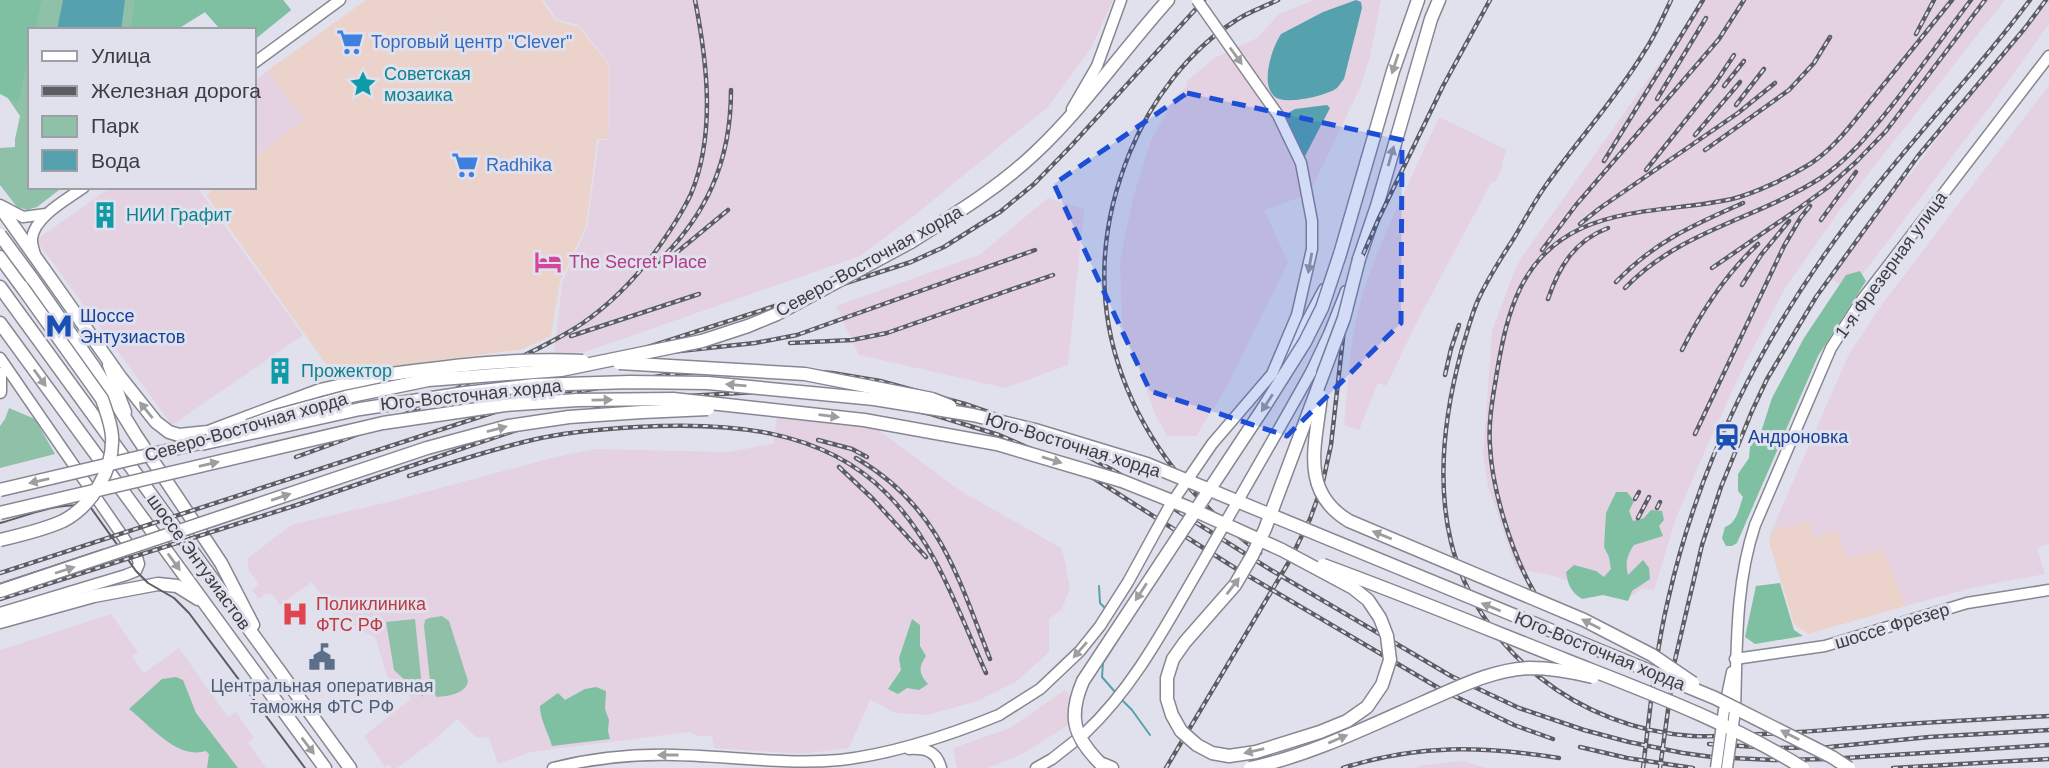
<svg xmlns="http://www.w3.org/2000/svg" width="2049" height="768" font-family="Arial,sans-serif">
<style>
.commercial{fill:#ebd2cb}
.industrial{fill:#e4d2e2}
.green{fill:#8fc1a9}
.forest{fill:#7fbfa2}
.water{fill:#55a2ae}
.lines{fill:none;stroke-linecap:round;stroke-linejoin:round}
.stream{stroke:#55a2ae;stroke-width:2}
.secondary-casing{stroke:#878792;stroke-width:13}
.primary-casing{stroke:#878792;stroke-width:15}
.secondary{stroke:#fff;stroke-width:10}
.primary{stroke:#fff;stroke-width:12}
.tram{stroke:#5c5c63;stroke-width:2}
.rail-casing{stroke:#5c5c63;stroke-width:4.5}
.rail{stroke:#e1e1ed;stroke-width:2;stroke-dasharray:5;stroke-linecap:butt}
.secondary-bridge-casing{stroke:#878792;stroke-width:13;stroke-linecap:butt}
.primary-bridge-casing{stroke:#878792;stroke-width:15;stroke-linecap:butt}
.secondary-bridge{stroke:#fff;stroke-width:10}
.primary-bridge{stroke:#fff;stroke-width:12}
.oneway{fill:#9e9ea0}
.marked{fill:#1d4ed8;fill-opacity:0.2;stroke:#1d4ed8;stroke-width:5;stroke-dasharray:14 9;stroke-linejoin:round}
.labels{text-anchor:middle;dominant-baseline:central;stroke-width:6;stroke-linejoin:round;paint-order:stroke}
.shop-label{font-size:18px;fill:#366cbe;stroke:#e1e1ed;text-anchor:start}
.culture-label{font-size:18px;fill:#0d838f;stroke:#e1e1ed;text-anchor:start}
.street-label{font-size:18px;fill:#3c3c41;stroke:#e1e1ed}
.hotel-label{font-size:18px;fill:#b23c85;stroke:#e1e1ed;text-anchor:start}
.transit-label{font-size:18px;fill:#164399;stroke:#e1e1ed;text-anchor:start}
.health-label{font-size:18px;fill:#be3a42;stroke:#e1e1ed;text-anchor:start}
.service-label{font-size:18px;fill:#4e5e75;stroke:#e1e1ed}
</style>
<rect width="100%" height="100%" fill="#e1e1ed"/>
<!-- commercial -->
<g class="commercial">
<path d="M366,0h176l14,21 23,6 30,38 -1,74h-11l-11,87 -26,55 -9,55 -28,13 -190,25 -127,-179 10,-8h38v-29l50,-39 -37,-48z"/>
<path d="M1809,520l75,28 22,58 -98,28 -14,-10 -25,-82 2,-10z"/>
</g>
<!-- industrial -->
<g class="industrial">
<path d="M544,0h569l-22,48 -43,59 -137,111 -51,38 -275,96 -31,2 8,-71 25,-56 12,-87h9l2,-75 -31,-40 -22,-5z"/>
<path d="M1314,0h67l-11,57 -10,31 -51,106 -45,16 24,52 -63,128 -29,46h-29l-12,-22 -33,-91 -2,-61 13,-64 18,-58 25,-44 10,-9 1,-6 27,-23 43,-20 22,-24z"/>
<path d="M1700,0h305l-165,210 -54,77 -41,76 -41,90 -28,65 -22,72 -11,-2 -14,10 -37,-9 -38,-13 -38,-8 -28,-82 -5,-31 9,-124 23,-62 9,-15 159,-224z"/>
<path d="M2049,0v24l-60,84 -140,184 -17,-13 74,-104 3,1 40,-53z"/>
<path d="M267,71l37,48 -50,39v-76z"/>
<path d="M2049,85v459l-12,4 8,26 -74,14 -65,18 -23,-57 -36,10 -9,-28 -24,7 -5,-18 -38,12 78,-178 31,-47z"/>
<path d="M1439,117l68,33 -5,12 1,5 -8,15 -4,1 -72,135 -33,68 -8,-3 -19,47 -15,-5 7,-77 7,-37 8,-28 20,-51z"/>
<path d="M111,187h86l106,148 -131,90 -136,-185z"/>
<path d="M1048,198l36,11 -16,156 -63,23 -146,-33 -23,-49 143,-51z"/>
<path d="M778,410l92,14 91,67 100,57 3,8 6,32 -8,21 -13,10v33l-32,29 -40,20 -49,14 -33,-2 -25,-13 -21,48 -47,6 -88,-6 -2,-12h-14l-9,-4 -158,20 -33,12 -9,-26 -13,-1 -19,-18 -25,23 -35,26h-5l-3,-4 -4,3 -21,-31 47,-37 -6,-8 -4,4 -14,-19 -12,-39 -22,-10 -14,-20 -9,-1 -18,-24 -32,23 -9,-12 -3,2 -2,-2 -7,6 -7,-9 7,-6 -10,-13 -2,-12 44,-34 105,-25 155,-42 44,-9 133,3 45,-8z"/>
<path d="M111,614l27,38 -6,4 12,17 35,-25 49,69 8,-5 18,26 -6,5 18,25h-266v-118z"/>
<path d="M1065,690l19,23 -19,14 -44,28 -26,10 -8,3h-30l-4,-20 57,-20z"/>
<path d="M1463,761l23,7h-69v-2z"/>
</g>
<!-- green -->
<g class="green">
<path d="M0,0h283l8,10 -37,30v-10h-33l-16,-18 -29,18h-146v157h33l-26,20 -10,3 -10,-3 -17,-22v-37l15,-1v-8l5,-23 -13,-19z"/>
<path d="M9,408l26,11 20,35 -55,14v-42l5,-7z"/>
<path d="M442,616l7,5 19,60c-2,13 -20,15 -31,16l-6,-7 -7,-64 1,-6 4,-2z"/>
<path d="M415,619l8,78 -29,-27 -8,-48z"/>
</g>
<!-- forest -->
<g class="forest">
<path d="M0,0h42l-7,30h-5v22l-12,51 -18,-9z"/>
<path d="M135,0h148l8,10 -37,30v-10h-33l-16,-18 -29,18h-45z"/>
<path d="M1860,271l6,10 -48,75 -81,187 -5,3h-6l-4,-8 3,-11c12,-4 14,-19 18,-30l-5,-6v-17l11,-16 1,-11 12,-18 10,-31 32,-60 42,-63z"/>
<path d="M1616,492h11l7,9 -5,10 4,10 11,-3 7,-8 11,1 2,9 -5,6 4,10 -29,9c-7,10 -9,18 -6,30l15,-15 6,8 1,11 -18,12 -4,10 -25,-6 -21,4c-11,-7 -14,-14 -16,-27l8,-7 22,6 8,6 7,-8 -2,-12 -5,-10 2,-34z"/>
<path d="M1780,583l14,47 9,6 -48,8 -10,-7 11,-51z"/>
<path d="M912,619l8,6v21l6,10c-8,11 -7,18 2,28l-9,6 -12,-2 -9,6 -10,-5 13,-19 -2,-12z"/>
<path d="M176,677l7,3 13,33 42,55h-31l2,-14 -3,-3c-29,9 -56,-26 -77,-42l33,-30z"/>
<path d="M596,687l10,4 -1,18 4,11 -1,11 2,8 -58,7c-4,-14 -12,-26 -12,-40l18,-13 7,7 20,-11z"/>
</g>
<!-- water -->
<g class="water">
<path d="M63,0h62l-4,30h-64z"/>
<path d="M1356,0l5,2 1,6 -18,71c-2,2 -5,7 -7,9 -11,8 -53,18 -63,8 -14,-13 -2,-48 7,-62l42,-22z"/>
<path d="M1327,105l3,3 -26,50 -11,1 -2,-4 -9,-34 1,-5 12,-7z"/>
</g>
<g class="lines">
<!-- stream -->
<g class="stream">
<path d="M1099,586l1,17 5,5"/>
<path d="M1116,693l-14,-16 1,-14 16,-25"/>
<path d="M1122,700l10,10 18,25"/>
</g>
<defs>
<g id="secondary">
<path d="M254,63l86,-63"/>
<path d="M1072,109l25,-43 24,-66"/>
<path d="M0,205l23,12 23,-3"/>
<path d="M35,255c-1,-6 -4,-11 -3,-17 3,-22 36,-39 52,-51"/>
<path d="M0,358l137,199 2,7 -3,7 -10,4 -126,38"/>
<path d="M108,365l18,47"/>
<path d="M1279,365l22,-33 23,-43"/>
<path d="M1311,372l18,-38 17,-43"/>
<path d="M1735,659l90,-13 142,-43 82,-13"/>
<path d="M1724,710l8,-38"/>
<path d="M1735,711c2,-63 0,-126 20,-186l76,-177 30,-47 188,-245"/>
<path d="M909,749c16,-1 28,2 32,19"/>
<path d="M553,768c40,-10 80,-14 122,-13 55,1 110,10 165,5 53,-6 110,-25 159,-45"/>
<path d="M1036,768l16,-9 33,-26"/>
</g>
<g id="primary">
<path d="M0,207l121,171 35,44 13,10 10,3 29,-3 112,-42 71,-16"/>
<path d="M909,243c43,-27 88,-54 126,-90 49,-46 88,-103 133,-153"/>
<path d="M1340,254l53,-183 25,-71"/>
<path d="M0,257l22,30"/>
<path d="M1359,259l18,-53 54,-187 8,-19"/>
<path d="M31,277l63,90 41,67 86,129 32,62"/>
<path d="M0,287l350,481"/>
<path d="M0,323l325,445"/>
<path d="M0,374v18"/>
<path d="M0,622l94,-26 64,-12 19,2 21,13"/>
<path d="M1100,763l12,5"/>
</g>
</defs>
<!-- secondary casing -->
<use href="#secondary" class="secondary-casing"/>
<!-- primary casing -->
<use href="#primary" class="primary-casing"/>
<!-- secondary -->
<use href="#secondary" class="secondary"/>
<!-- primary -->
<use href="#primary" class="primary"/>
<!-- tram -->
<path class="tram" d="M0,523c23,-6 69,-25 91,-15l45,63 12,12 26,15 15,15 116,155"/>
<defs>
<g id="rail">
<path d="M1671,0c-8,17 -16,36 -27,52 -29,48 -68,90 -100,136 -11,16 -20,33 -30,50 -13,20 -26,40 -36,62 -7,16 -11,33 -16,49 -17,62 -26,130 -11,193 27,110 130,187 241,194 15,1 31,0 46,-1 43,-1 86,-5 129,-8 61,-5 121,-8 182,-11"/>
<path d="M1916,34l18,-34"/>
<path d="M1724,86l20,-25"/>
<path d="M1657,99l49,-81"/>
<path d="M1736,105l28,-36"/>
<path d="M1695,135l45,-53"/>
<path d="M1705,150l84,-60 25,-27 16,-26"/>
<path d="M1604,161l99,-161"/>
<path d="M1646,170l70,-88 18,-27"/>
<path d="M1821,220l35,-48"/>
<path d="M1580,224l20,-16 138,-95 37,-30"/>
<path d="M1542,250l34,-45 143,-166 25,-39"/>
<path d="M676,253l52,-43"/>
<path d="M653,267c53,-50 78,-104 78,-177"/>
<path d="M1712,268l83,-57 32,-23 29,-26 30,-31 99,-131"/>
<path d="M1616,282c38,-40 77,-57 127,-79"/>
<path d="M1742,285l19,-30 28,-34"/>
<path d="M1625,288c56,-58 129,-68 194,-109 31,-20 52,-48 75,-76 26,-34 51,-69 77,-103"/>
<path d="M1548,299c11,-32 26,-58 60,-71"/>
<path d="M571,336l128,-42"/>
<path d="M790,343l62,-3 35,-7 166,-58"/>
<path d="M1682,350c19,-38 44,-76 76,-106"/>
<path d="M642,355l113,-12 42,-8 238,-85"/>
<path d="M1445,375l6,-26 8,-24"/>
<path d="M434,420l146,-51 331,-107 33,-15 38,-24 18,-11 34,-28 36,-37 134,-147"/>
<path d="M1695,434l89,-188 17,-29 9,-11"/>
<path d="M818,440l34,9 15,8"/>
<path d="M296,457c34,-12 70,-25 103,-40 29,-13 57,-28 86,-43 33,-16 68,-31 98,-51 30,-21 54,-46 75,-75 12,-17 24,-35 33,-54 25,-60 16,-133 4,-194"/>
<path d="M856,458c83,48 101,117 134,201"/>
<path d="M839,467l34,32 53,58"/>
<path d="M409,476c41,-13 81,-26 123,-36 34,-8 70,-11 105,-13 86,-5 184,0 249,66 49,48 72,118 100,180"/>
<path d="M1635,499l4,-7"/>
<path d="M1657,508l3,-6"/>
<path d="M1638,518l11,-21"/>
<path d="M196,521l140,-46 177,-54"/>
<path d="M1260,553c-130,-98 -195,-243 -130,-401 21,-51 58,-101 105,-131 13,-9 29,-14 43,-21"/>
<path d="M0,573l529,-172 142,-27 54,-4 49,-1 58,4 48,8 85,23 46,16 47,20 58,32 155,98 180,106 68,32 65,22 45,12 54,11 29,4 61,3 56,-1 220,-14"/>
<path d="M0,585l103,-34"/>
<path d="M1534,592c-22,-38 -42,-102 -44,-146 -2,-24 3,-50 7,-74 10,-60 24,-116 85,-144 47,-21 101,-18 150,-29 24,-6 57,-22 78,-35 25,-16 43,-42 62,-65 27,-33 53,-66 80,-99"/>
<path d="M0,599l297,-94 240,-82 69,-16 65,-10 102,-6 56,4 39,5 63,14 68,21 46,20 50,24 140,89 207,122 72,35 39,14"/>
<path d="M1709,744l64,4 56,-1 100,-10 120,-7"/>
<path d="M1580,747l47,11 66,10"/>
<path d="M1166,768l124,-208 20,-41 12,-33 9,-41 14,-125 10,-47 24,-55 64,-132 47,-86"/>
<path d="M1343,768c75,-24 138,-22 216,-10"/>
<path d="M1643,768c7,-56 12,-113 25,-168 32,-141 94,-263 181,-379 57,-76 124,-145 181,-221"/>
<path d="M1660,768l15,-108 27,-115 19,-58 31,-76 15,-32 49,-82 102,-141 107,-128 21,-28"/>
<path d="M1893,768l156,-9"/>
</g>
</defs>
<!-- rail casing -->
<use href="#rail" class="rail-casing"/>
<!-- rail -->
<use href="#rail" class="rail"/>
<defs>
<g id="secondary-bridge">
<path d="M999,715l41,-26 40,-38 20,-25 28,-44 41,-75 43,-63 60,-70 25,-59 15,-66v-28l-11,-58 -23,-48 -81,-115"/>
<path d="M1085,733c50,-47 81,-108 115,-166 37,-65 75,-130 111,-195"/>
<path d="M1716,768l8,-58"/>
<path d="M1727,768l8,-57"/>
</g>
<g id="primary-bridge">
<path d="M0,235l31,42"/>
<path d="M619,363l186,11 127,25 18,7"/>
<path d="M391,374c67,-9 125,-16 192,-13"/>
<path d="M1321,396c-5,48 -22,95 28,125l235,99 68,35 41,28"/>
<path d="M248,426l28,-10 70,-19 82,-17 133,-10 141,-29 46,-15 29,-12 132,-71"/>
<path d="M201,444l159,-35 105,-16 69,-8 96,-3 78,1 166,16 99,16 62,15 112,34 568,234 117,59 17,11"/>
<path d="M0,490l208,-49"/>
<path d="M0,513l383,-90 122,-18 72,-5 96,-1 191,21 133,24 125,37 65,26 95,43 71,38 15,12 12,18 7,18 3,24 -8,25 -15,22 -20,14 -27,11 -64,20 -27,4 -17,-3 -15,-8 -16,-14 -9,-16 -5,-16v-21l6,-19 12,-17 50,-57 17,-29 13,-27 79,-211 15,-59"/>
<path d="M0,540c21,-5 43,-10 63,-19 29,-15 51,-52 49,-85 -1,-13 -6,-25 -10,-37l-80,-112"/>
<path d="M1323,565c82,30 162,63 243,95 81,32 163,62 237,108"/>
<path d="M0,591l427,-143 81,-22 61,-9 73,-5 66,-3"/>
<path d="M1100,763c-27,-27 -32,-47 -17,-82l181,-274 41,-65 17,-34 18,-54"/>
<path d="M1250,768c61,-13 117,-41 174,-66 33,-14 69,-33 106,-34 22,0 43,4 63,9"/>
</g>
</defs>
<!-- secondary-bridge casing -->
<use href="#secondary-bridge" class="secondary-bridge-casing"/>
<!-- primary-bridge casing -->
<use href="#primary-bridge" class="primary-bridge-casing"/>
<!-- secondary-bridge -->
<use href="#secondary-bridge" class="secondary-bridge"/>
<!-- primary-bridge -->
<use href="#primary-bridge" class="primary-bridge"/>
</g>
<!-- one-way arrows -->
<defs><path id="oneway-solid" d="M-6-.8H1V-3.2L6.5 0L1 3.2V.8H-6Z" transform="scale(1.75)"/></defs>
<g class="oneway">
<use href="#oneway-solid" transform="translate(1236 56) rotate(54)"/>
<use href="#oneway-solid" transform="translate(1395 64) rotate(108)"/>
<use href="#oneway-solid" transform="translate(1391 156) rotate(-74)"/>
<use href="#oneway-solid" transform="translate(1310 263) rotate(100)"/>
<use href="#oneway-solid" transform="translate(40 378) rotate(54)"/>
<use href="#oneway-solid" transform="translate(736 385) rotate(-175)"/>
<use href="#oneway-solid" transform="translate(602 400) rotate(-1)"/>
<use href="#oneway-solid" transform="translate(1267 403) rotate(123)"/>
<use href="#oneway-solid" transform="translate(146 410) rotate(-129)"/>
<use href="#oneway-solid" transform="translate(829 416) rotate(7)"/>
<use href="#oneway-solid" transform="translate(497 429) rotate(-15)"/>
<use href="#oneway-solid" transform="translate(1052 460) rotate(17)"/>
<use href="#oneway-solid" transform="translate(209 464) rotate(-13)"/>
<use href="#oneway-solid" transform="translate(39 481) rotate(167)"/>
<use href="#oneway-solid" transform="translate(281 497) rotate(-19)"/>
<use href="#oneway-solid" transform="translate(1382 535) rotate(-158)"/>
<use href="#oneway-solid" transform="translate(174 562) rotate(54)"/>
<use href="#oneway-solid" transform="translate(65 570) rotate(-18)"/>
<use href="#oneway-solid" transform="translate(1233 586) rotate(-53)"/>
<use href="#oneway-solid" transform="translate(1141 592) rotate(123)"/>
<use href="#oneway-solid" transform="translate(1491 607) rotate(-158)"/>
<use href="#oneway-solid" transform="translate(1591 624) rotate(-153)"/>
<use href="#oneway-solid" transform="translate(1080 650) rotate(131)"/>
<use href="#oneway-solid" transform="translate(1790 735) rotate(-153)"/>
<use href="#oneway-solid" transform="translate(1338 739) rotate(-23)"/>
<use href="#oneway-solid" transform="translate(308 746) rotate(53)"/>
<use href="#oneway-solid" transform="translate(1254 751) rotate(167)"/>
<use href="#oneway-solid" transform="translate(668 755) rotate(-180)"/>
</g>
<!-- marked area -->
<path class="marked" d="M1187,93l215,47 -1,183 -114,113 -137,-45 -96,-207z"/>
<!-- icons -->
<defs>
<symbol id="supermarket-bare" viewBox="-9 -9 18 18"><path d="M-6-5.5h2.5l.6 2H6L4.5 2H-2.5L-4.4-4H-6ZM-1.5 3.2a1.3 1.3 0 1 0 .1 0ZM3 3.2a1.3 1.3 0 1 0 .1 0Z" fill="#3f7fe0" stroke="#e1e1ed" stroke-width="2.5" paint-order="stroke"/></symbol>
<symbol id="sight-bare" viewBox="-9 -9 18 18"><path d="M0-6L1.8-2.2L6-1.7L2.9 1.2L3.7 5.4L0 3.3L-3.7 5.4L-2.9 1.2L-6-1.7L-1.8-2.2Z" fill="#0f9aa8" stroke="#e1e1ed" stroke-width="2.5" paint-order="stroke"/></symbol>
<symbol id="building-bare" viewBox="-9 -9 18 18"><path d="M-4-6H4V6H1V3H-1V6H-4ZM-2.5-4.3h1.7v1.8h-1.7ZM.8-4.3h1.7v1.8H.8ZM-2.5-1h1.7V.8h-1.7ZM.8-1h1.7V.8H.8Z" fill="#0f9aa8" stroke="#e1e1ed" stroke-width="2.5" paint-order="stroke"/></symbol>
<symbol id="hotel-bare" viewBox="-9 -9 18 18"><path d="M-6-4.5h1.5V1H6V5H4.5V3h-9V5H-6ZM-4 0a1.8 1.8 0 1 1 3.6 0ZM.5 0V-2.5h3Q6-2.5 6 0Z" fill="#d1479c" stroke="#e1e1ed" stroke-width="2.5" paint-order="stroke"/></symbol>
<symbol id="metro-bare" viewBox="-9 -9 18 18"><path d="M-5.5 5V-5H-3L0 0L3-5H5.5V5H3V-.5L0 4L-3-.5V5Z" fill="#1a4fb4" stroke="#e1e1ed" stroke-width="2.5" paint-order="stroke"/></symbol>
<symbol id="station-bare" viewBox="-9 -9 18 18"><path d="M-3-6H3Q5-6 5-4V2Q5 4 3 4L4.5 6H3L1.5 4h-3L-3 6H-4.5L-3 4Q-5 4-5 2V-4Q-5-6-3-6ZM-3.5-4v3h7v-3ZM-3.5 1v1.5H-2V1ZM2 1v1.5H3.5V1Z" fill="#1a4fb4" stroke="#e1e1ed" stroke-width="2.5" paint-order="stroke"/></symbol>
<symbol id="hospital-bare" viewBox="-9 -9 18 18"><path d="M-5-5h3v3.5h4V-5h3V5h-3V1.5h-4V5h-3Z" fill="#e0444e" stroke="#e1e1ed" stroke-width="2.5" paint-order="stroke"/></symbol>
<symbol id="civic-bare" viewBox="-9 -9 18 18"><path d="M-.6-6.5H3V-4.5H.6V-3L4-1V1h2V6H-6V1h2V-1L-.6-3ZM-1.2 2.5V6h2.4V2.5Z" fill="#5c6f8a" stroke="#e1e1ed" stroke-width="2.5" paint-order="stroke"/></symbol>
</defs>
<g fill-rule="evenodd">
<use href="#supermarket-bare" x="331" y="23" width="38" height="38"/>
<use href="#sight-bare" x="344" y="65" width="38" height="38"/>
<use href="#supermarket-bare" x="446" y="146" width="38" height="38"/>
<use href="#building-bare" x="86" y="196" width="38" height="38"/>
<use href="#hotel-bare" x="529" y="243" width="38" height="38"/>
<use href="#metro-bare" x="40" y="307" width="38" height="38"/>
<use href="#building-bare" x="261" y="352" width="38" height="38"/>
<use href="#station-bare" x="1708" y="418" width="38" height="38"/>
<use href="#hospital-bare" x="276" y="595" width="38" height="38"/>
<use href="#civic-bare" x="303" y="638" width="38" height="38"/>
</g>
<g class="labels">
<!-- shop labels -->
<g class="shop-label">
<text x="371" y="42">Торговый центр "Clever"</text>
<text x="486" y="165">Radhika</text>
</g>
<!-- culture labels -->
<g class="culture-label">
<text x="384" y="74">Советская<tspan x="384" dy="21">мозаика</tspan></text>
<text x="126" y="215">НИИ Графит</text>
<text x="301" y="371">Прожектор</text>
</g>
<!-- street labels -->
<g class="street-label">
<text transform="translate(869 261) rotate(-29)">Северо-Восточная хорда</text>
<text transform="translate(1891 265) rotate(-54)">1-я Фрезерная улица</text>
<text transform="translate(471 395) rotate(-6)">Юго-Восточная хорда</text>
<text transform="translate(246 427) rotate(-16)">Северо-Восточная хорда</text>
<text transform="translate(1073 445) rotate(17)">Юго-Восточная хорда</text>
<text transform="translate(199 562) rotate(54)">шоссе Энтузиастов</text>
<text transform="translate(1892 626) rotate(-17)">шоссе Фрезер</text>
<text transform="translate(1600 651) rotate(22)">Юго-Восточная хорда</text>
</g>
<!-- hotel labels -->
<g class="hotel-label">
<text x="569" y="262">The Secret Place</text>
</g>
<!-- transit labels -->
<g class="transit-label">
<text x="80" y="316">Шоссе<tspan x="80" dy="21">Энтузиастов</tspan></text>
<text x="1748" y="437">Андроновка</text>
</g>
<!-- health labels -->
<g class="health-label">
<text x="316" y="604">Поликлиника<tspan x="316" dy="21">ФТС РФ</tspan></text>
</g>
<!-- service labels -->
<g class="service-label">
<text x="322" y="686">Центральная оперативная<tspan x="322" dy="21">таможня ФТС РФ</tspan></text>
</g>
</g>
<!-- legend -->
<rect x="28" y="28" width="228" height="161" fill="#e1e1ed" stroke="#9f9fa8" stroke-width="2"/>
<rect x="42" y="51" width="35" height="10" fill="#ffffff" stroke="#9f9fa8" stroke-width="2"/>
<text x="91" y="63" font-size="21" fill="#3c3c41">Улица</text>
<rect x="42" y="86" width="35" height="10" fill="#5c5c63" stroke="#9f9fa8" stroke-width="2"/>
<text x="91" y="98" font-size="21" fill="#3c3c41">Железная дорога</text>
<rect x="42" y="116" width="35" height="21" fill="#8fc1a9" stroke="#9f9fa8" stroke-width="2"/>
<text x="91" y="133" font-size="21" fill="#3c3c41">Парк</text>
<rect x="42" y="150" width="35" height="21" fill="#55a2ae" stroke="#9f9fa8" stroke-width="2"/>
<text x="91" y="168" font-size="21" fill="#3c3c41">Вода</text>
</svg>
